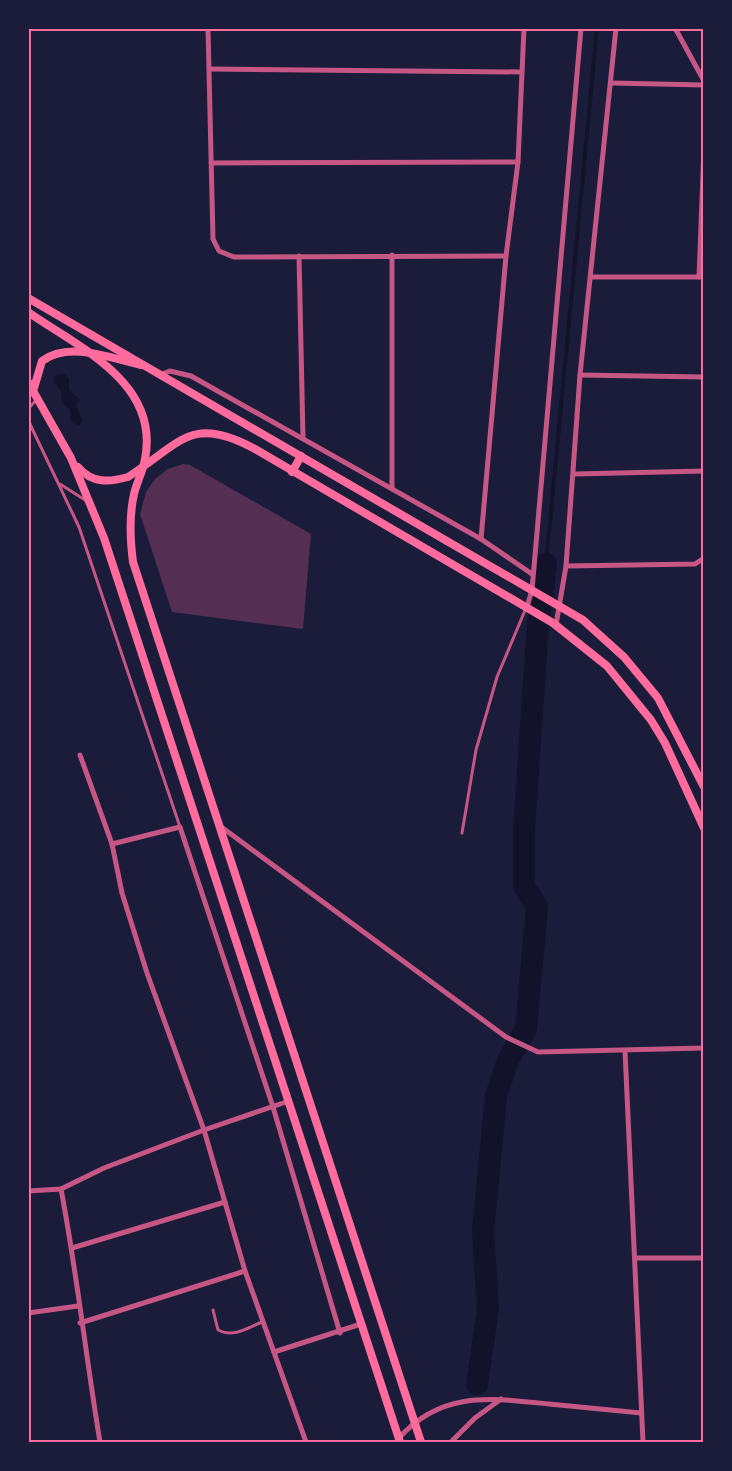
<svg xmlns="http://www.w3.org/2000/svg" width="732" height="1471" font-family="Barlow,sans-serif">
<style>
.water{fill:#12122b}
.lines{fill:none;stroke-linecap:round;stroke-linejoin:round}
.stream{stroke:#12122b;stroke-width:4}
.river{stroke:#12122b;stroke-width:22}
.building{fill:#542f53}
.service{stroke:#c65784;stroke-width:3}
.minor{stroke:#c65784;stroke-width:5}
.secondary{stroke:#ff6b9d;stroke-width:8}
.neatline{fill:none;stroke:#ff6b9d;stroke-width:2}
</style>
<rect width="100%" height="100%" fill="#1b1b3a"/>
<!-- water -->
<path class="water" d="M64,373l5,6v11l11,10 -4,6 7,15 -4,5 -8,-4 -1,-12 -8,-8 -1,-11 -7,-8 1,-8z"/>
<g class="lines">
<!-- stream -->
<path class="stream" d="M546,564l51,-536"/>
<!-- river -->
<path class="river" d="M477,1384l11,-75 -5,-78 13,-135 12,-36 18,-31 11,-122 -13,-21v-57l14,-205 8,-60"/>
</g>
<!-- building -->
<path class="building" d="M183,464l7,1 121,69 -8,95 -131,-17 -32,-98 6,-22 9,-13 13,-10z"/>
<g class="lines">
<!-- service -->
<g class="service">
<path d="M28,409l9,-10"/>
<path d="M28,420l51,107 101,300"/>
<path d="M60,484l25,16"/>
<path d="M462,833l14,-83 21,-73 29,-69"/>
<path d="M213,1310l5,20c15,8 30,-2 44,-8"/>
</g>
<!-- minor -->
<g class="minor">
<path d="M208,28l5,211 6,12 15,6h14l258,-1"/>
<path d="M675,28l29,53"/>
<path d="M210,69l312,3"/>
<path d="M611,83l93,2"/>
<path d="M211,163l307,-1"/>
<path d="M299,256l4,182"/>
<path d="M592,277h112"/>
<path d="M699,277l5,-130"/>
<path d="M162,374l8,-3 21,5 290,163 51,35"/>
<path d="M580,375l124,2"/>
<path d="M575,474l129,-3"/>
<path d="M392,488v-233"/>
<path d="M481,539l25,-283 12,-94 6,-134"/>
<path d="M566,566l129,-2 9,-6"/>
<path d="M527,607l5,-17 49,-562"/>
<path d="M556,625l10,-59 14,-191 36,-347"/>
<path d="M80,755l32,89 10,49 25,80 57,157 41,141 61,171"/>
<path d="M220,826l286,211 32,15 166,-4"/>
<path d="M112,844l68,-17 93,280 67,226"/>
<path d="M625,1051l18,391"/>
<path d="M61,1189c16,84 25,169 39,253"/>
<path d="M28,1191l33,-2 43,-21 100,-38 85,-29"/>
<path d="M72,1248l153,-46"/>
<path d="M636,1258h68"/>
<path d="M28,1313l50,-7"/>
<path d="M80,1323l165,-52"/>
<path d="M274,1352l87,-28"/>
<path d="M398,1439c43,-49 93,-41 151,-35 31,3 62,6 92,9"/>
<path d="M451,1442l24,-24 26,-19"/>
</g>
<!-- secondary -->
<g class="secondary">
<path d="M28,298l555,322 41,37 34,41 46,89"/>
<path d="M28,312c51,36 132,70 117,147 -2,12 -8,23 -11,35 -5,22 -4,45 -1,68l288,880"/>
<path d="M28,382l43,76 33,80 296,904"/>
<path d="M34,388l8,-27c27,-20 68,-3 99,4"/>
<path d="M78,467c14,17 32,15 50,10 53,-34 63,-63 127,-28l298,174 54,43 44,54 14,23 39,85"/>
<path d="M292,472l9,-16"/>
</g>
</g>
<!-- border -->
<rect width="732" height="1471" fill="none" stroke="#1b1b3a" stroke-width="60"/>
<rect x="30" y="30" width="672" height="1411" class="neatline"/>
</svg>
